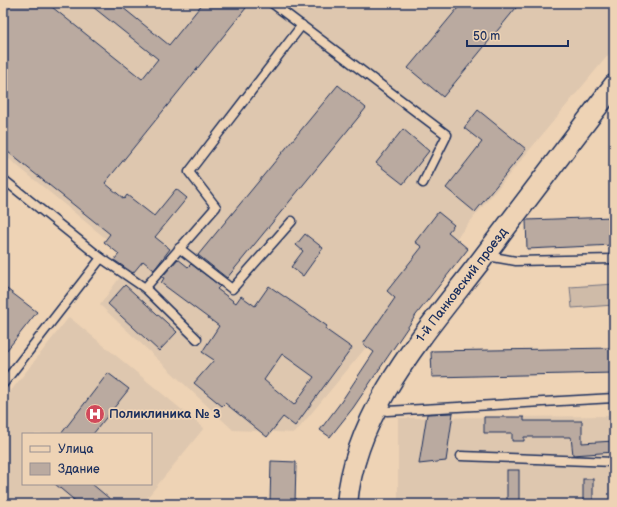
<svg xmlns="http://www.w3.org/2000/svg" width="617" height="507" font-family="'Balsamiq Sans',sans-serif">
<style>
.built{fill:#dec7af;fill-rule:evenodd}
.green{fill:#cfbba8;stroke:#757583}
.building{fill:#baaaa0;stroke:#1b2f5e;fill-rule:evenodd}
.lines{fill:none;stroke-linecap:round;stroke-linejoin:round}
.service-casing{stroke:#1b2f5e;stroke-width:11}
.tertiary-casing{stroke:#1b2f5e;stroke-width:23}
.service{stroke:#eed3b5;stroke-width:8}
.tertiary{stroke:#eed3b5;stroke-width:20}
.labels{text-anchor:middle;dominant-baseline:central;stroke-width:3.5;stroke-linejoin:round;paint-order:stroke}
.street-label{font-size:13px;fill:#1b2f5e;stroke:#eed3b5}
.poi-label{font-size:13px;font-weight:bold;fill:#1b2f5e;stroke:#eed3b5;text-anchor:start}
</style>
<rect width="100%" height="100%" fill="#eed3b5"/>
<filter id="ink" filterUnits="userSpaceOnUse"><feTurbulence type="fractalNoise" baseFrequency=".025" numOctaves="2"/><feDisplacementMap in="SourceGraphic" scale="8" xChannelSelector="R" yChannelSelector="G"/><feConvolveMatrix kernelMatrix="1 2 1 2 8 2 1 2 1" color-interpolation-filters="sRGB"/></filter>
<g filter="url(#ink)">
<!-- built -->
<g class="built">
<path d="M3,3h611v45l-319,385 -62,-3 -133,-125 32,-45 -129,-106z"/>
<path d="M69,317l135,111 -62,76h-132l-7,-5v-98zM23,434h128v50h-128z"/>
<path d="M614,416v88h-216v-86z"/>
</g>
<!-- green -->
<path class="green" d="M614,284v21l-42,3 -2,-21z"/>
<!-- building -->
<g class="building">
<path d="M3,3h44l95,76 16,-20 -70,-56h29l52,42 34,-42h37l6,5 -141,175 19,16 3,-4 27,21 22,-27 11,9 -32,39 15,12 -16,21 -11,-9 -10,12 -19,-13 5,-6 -15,-12 6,-8 -107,-86z"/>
<path d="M462,3h58l-77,94 -35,-29z"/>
<path d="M338,85l28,23 -139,170 -29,-23z"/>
<path d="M478,110l48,39 -51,63 -29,-24 36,-46 -18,-14z"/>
<path d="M403,129l26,22 -26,33 -27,-21z"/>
<path d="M438,212l16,13 -6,7 20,17 -52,66 -63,93 -23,29 -10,-7 21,-28 33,-50 -11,-8 32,-46 -8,-7 35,-44 -7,-5z"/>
<path d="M614,217v28l-87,4 -1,-29z"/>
<path d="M305,234l18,14 -20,28 -12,-9 12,-16 -7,-6z"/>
<path d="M178,259l10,8 3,-3 29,22 -3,3 19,14 5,-7 14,10 14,-20 58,40 -2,3 27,19 -57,78 -12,-9 -16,20 -42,-34 -3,3 -28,-23 20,-23 -12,-8 17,-26 -58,-43 3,-5 -2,-1zM282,354l32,23 -20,28 -30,-25z"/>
<path d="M125,285l52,47 -18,19 -51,-47z"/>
<path d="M3,286l34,26 -34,43z"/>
<path d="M614,348v25l-182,4 -1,-26z"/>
<path d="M108,373l21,16 -36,45h-32z"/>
<path d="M453,413l-7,48 -27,3 8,-50z"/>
<path d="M484,417h40v4h58v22l32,-2v11l-41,3 -2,-18h-47v4h-12v-8h-28z"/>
<path d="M271,461l25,1 -1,42h-25z"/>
<rect x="507" y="470" width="12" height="34"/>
<rect x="583" y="479" width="10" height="25"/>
<path d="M55,484h37l24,20h-37z"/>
</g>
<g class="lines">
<defs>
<g id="service">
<path d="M272,3l175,132 -24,48"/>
<path d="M3,179l98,79 -98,126"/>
<path d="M179,248l53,41 60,-68"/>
<path d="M487,253l6,4 23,4 98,-2"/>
<path d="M101,258l44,30 52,51"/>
<path d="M145,288l71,-81 -27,-35 113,-147"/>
<path d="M378,406l9,5 227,-13"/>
<path d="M461,456l153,6"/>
</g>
<g id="tertiary">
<path id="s1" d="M347,504c8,-95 80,-173 135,-245 44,-58 88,-116 132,-174"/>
</g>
</defs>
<!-- service casing -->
<use href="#service" class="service-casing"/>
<!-- tertiary casing -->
<use href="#tertiary" class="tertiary-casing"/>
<!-- service -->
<use href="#service" class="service"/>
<!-- tertiary -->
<use href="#tertiary" class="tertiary"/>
</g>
</g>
<!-- icons -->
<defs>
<symbol id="hospital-disc" viewBox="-11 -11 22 22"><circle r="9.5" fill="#d1495b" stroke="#eed3b5"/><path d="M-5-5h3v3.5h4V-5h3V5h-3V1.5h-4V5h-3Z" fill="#fff"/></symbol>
</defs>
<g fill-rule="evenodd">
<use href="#hospital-disc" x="84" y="403" width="22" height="22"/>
</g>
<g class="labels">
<!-- street labels -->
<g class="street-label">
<text stroke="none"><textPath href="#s1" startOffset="251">1-й Панковский проезд</textPath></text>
</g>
<!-- poi labels -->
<g class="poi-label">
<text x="109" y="414">Поликлиника № 3</text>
</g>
</g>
<!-- margin -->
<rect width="617" height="507" fill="none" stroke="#eed3b5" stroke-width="16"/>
<rect x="8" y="8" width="601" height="491" fill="none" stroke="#1b2f5e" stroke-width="1.5" filter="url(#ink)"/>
<!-- legend -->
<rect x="22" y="433" width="130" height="52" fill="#eed3b5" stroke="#9a9192"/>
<rect x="30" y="446" width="20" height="6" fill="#eed3b5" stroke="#9a9192"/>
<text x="58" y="453" font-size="12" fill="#1b2f5e">Улица</text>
<rect x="30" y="463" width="20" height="12" fill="#baaaa0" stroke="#9a9192"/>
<text x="58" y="473" font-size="12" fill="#1b2f5e">Здание</text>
<!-- scale -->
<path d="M467 40v6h101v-6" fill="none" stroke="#1b2f5e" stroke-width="2"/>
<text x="473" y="40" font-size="12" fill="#1b2f5e" stroke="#eed3b5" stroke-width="3" paint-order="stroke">50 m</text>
</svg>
